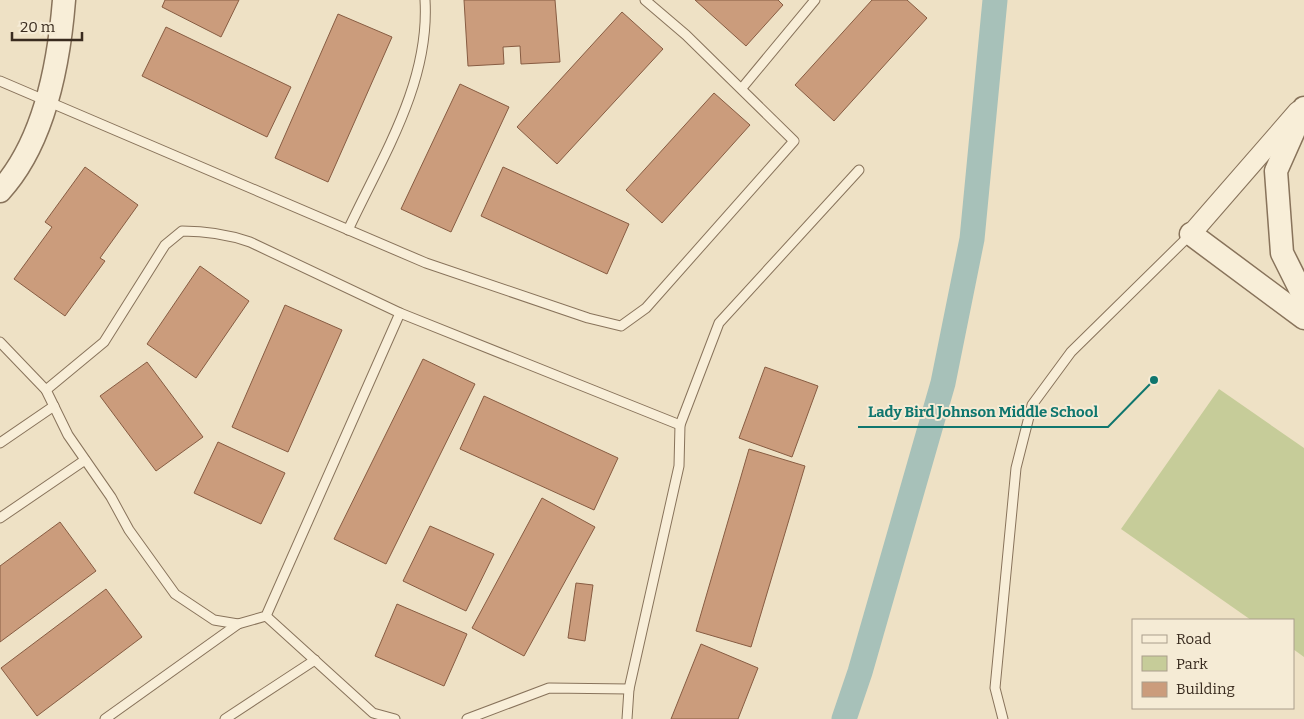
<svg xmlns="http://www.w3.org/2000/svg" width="1304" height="719" font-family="Bitter,serif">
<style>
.green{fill:#c6cc99}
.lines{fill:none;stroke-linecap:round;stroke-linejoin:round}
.canal{stroke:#a7c1b9;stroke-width:25}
.building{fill:#cb9c7c;stroke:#875c42}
.service-casing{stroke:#88735b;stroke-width:11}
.minor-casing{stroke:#88735b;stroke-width:21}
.tertiary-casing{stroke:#88735b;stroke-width:25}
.service{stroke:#f8eed8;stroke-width:9}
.minor{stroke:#f8eed8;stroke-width:19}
.tertiary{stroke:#f8eed8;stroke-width:22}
.leader{fill:none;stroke:#0f766e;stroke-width:2}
.callout-dot{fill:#0f766e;stroke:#f5ebd5;stroke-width:2}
.callout-label{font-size:15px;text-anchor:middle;font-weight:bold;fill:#0f766e;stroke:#f5ebd5;stroke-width:4;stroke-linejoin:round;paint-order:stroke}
</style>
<rect width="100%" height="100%" fill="#eee1c5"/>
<!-- green -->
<path class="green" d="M1219,389l85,59v209l-11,-8v-29h-42l-130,-91z"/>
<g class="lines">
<!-- canal -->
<path class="canal" d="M844,719l16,-47 83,-289 29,-144 23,-239"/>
</g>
<!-- building -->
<g class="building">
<path d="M165,0h74l-18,37 -59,-30z"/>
<path d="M464,0h91l5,62 -39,2 -1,-18 -17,1 1,17 -36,2z"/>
<path d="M695,0h83l5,5 -37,41z"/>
<path d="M872,0h35l20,18 -93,103 -39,-36z"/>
<path d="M622,12l41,37 -106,115 -40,-37z"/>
<path d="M338,14l54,23 -64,145 -53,-24z"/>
<path d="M166,27l125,60 -24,50 -125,-61z"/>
<path d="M460,84l49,23 -58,125 -50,-23z"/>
<path d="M714,93l36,32 -88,98 -36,-33z"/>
<path d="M85,167l53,38 -38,53 5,3 -40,55 -51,-37 38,-52 -7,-5z"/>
<path d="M503,167l126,57 -22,50 -126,-58z"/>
<path d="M200,266l49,35 -53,77 -49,-34z"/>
<path d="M285,305l57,25 -54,122 -56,-25z"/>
<path d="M423,359l52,25 -89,180 -52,-25z"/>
<path d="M147,362l56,75 -47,34 -56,-75z"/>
<path d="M765,367l53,19 -26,71 -53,-19z"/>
<path d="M484,396l134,62 -24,52 -134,-61z"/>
<path d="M218,442l67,31 -24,51 -67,-31z"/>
<path d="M749,449l56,17 -54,181 -55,-16z"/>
<path d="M542,498l53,29 -71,129 -52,-28z"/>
<path d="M60,522l36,49 -96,71v-76z"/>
<path d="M430,526l64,28 -28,57 -63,-30z"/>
<path d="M576,583l17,2 -8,56 -17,-3z"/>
<path d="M106,589l36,48 -105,79 -36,-48z"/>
<path d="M397,604l70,30 -23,52 -69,-30z"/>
<path d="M701,644l57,24 -20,51h-67z"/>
</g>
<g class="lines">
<defs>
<g id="service">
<path d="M0,81l426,182 162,55 33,8 25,-18 148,-167 -108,-106 -41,-35"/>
<path d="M742,88l73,-88"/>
<path d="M348,230c34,-73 82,-147 77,-230"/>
<path d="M0,342l46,48 22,45 43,62 18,33 46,64 39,26 24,4 28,-8 134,-303"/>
<path d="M46,390l58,-48 61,-97 17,-14c24,0 45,3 68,11l150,71 280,112"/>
<path d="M0,443l54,-37"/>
<path d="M0,518l85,-58"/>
<path d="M266,616l107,97 22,6"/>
<path d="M105,719l133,-95"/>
<path d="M225,719l90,-59"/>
<path d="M467,719l82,-31 80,1 50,-223 1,-41 39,-102 140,-153"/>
<path d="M627,719l2,-30"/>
<path d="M1003,719l-8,-31 21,-220 16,-63 39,-53 120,-118"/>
</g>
<path id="minor" d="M1191,234l107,-123"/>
<g id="tertiary">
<path d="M1304,108l-28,63 6,82 22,44"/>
<path d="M0,191c44,-48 59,-128 64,-191"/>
<path d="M1191,234l113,84"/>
</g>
</defs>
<!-- service casing -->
<use href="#service" class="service-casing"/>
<!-- minor casing -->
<use href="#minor" class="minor-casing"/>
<!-- tertiary casing -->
<use href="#tertiary" class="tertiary-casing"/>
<!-- service -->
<use href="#service" class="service"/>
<!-- minor -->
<use href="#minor" class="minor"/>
<!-- tertiary -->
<use href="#tertiary" class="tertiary"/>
</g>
<!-- callouts -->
<path class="leader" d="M1154 380L1108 427H858"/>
<circle class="callout-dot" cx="1154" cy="380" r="5"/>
<g class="callout-label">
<text x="983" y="417">Lady Bird Johnson Middle School</text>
</g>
<!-- legend -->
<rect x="1132" y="619" width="162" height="90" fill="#f5ebd5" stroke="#aa9e8c"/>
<rect x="1142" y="635" width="25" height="8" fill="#f8eed8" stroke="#aa9e8c"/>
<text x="1176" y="644" font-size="15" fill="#392b1f">Road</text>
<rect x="1142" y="656" width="25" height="15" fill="#c6cc99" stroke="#aa9e8c"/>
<text x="1176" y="669" font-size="15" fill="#392b1f">Park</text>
<rect x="1142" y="682" width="25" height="15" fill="#cb9c7c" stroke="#aa9e8c"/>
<text x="1176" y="694" font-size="15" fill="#392b1f">Building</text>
<!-- scale -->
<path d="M12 32v8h70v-8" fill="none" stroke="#392b1f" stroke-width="2.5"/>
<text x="20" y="32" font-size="15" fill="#392b1f" stroke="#f5ebd5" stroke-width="4" paint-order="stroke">20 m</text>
</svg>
